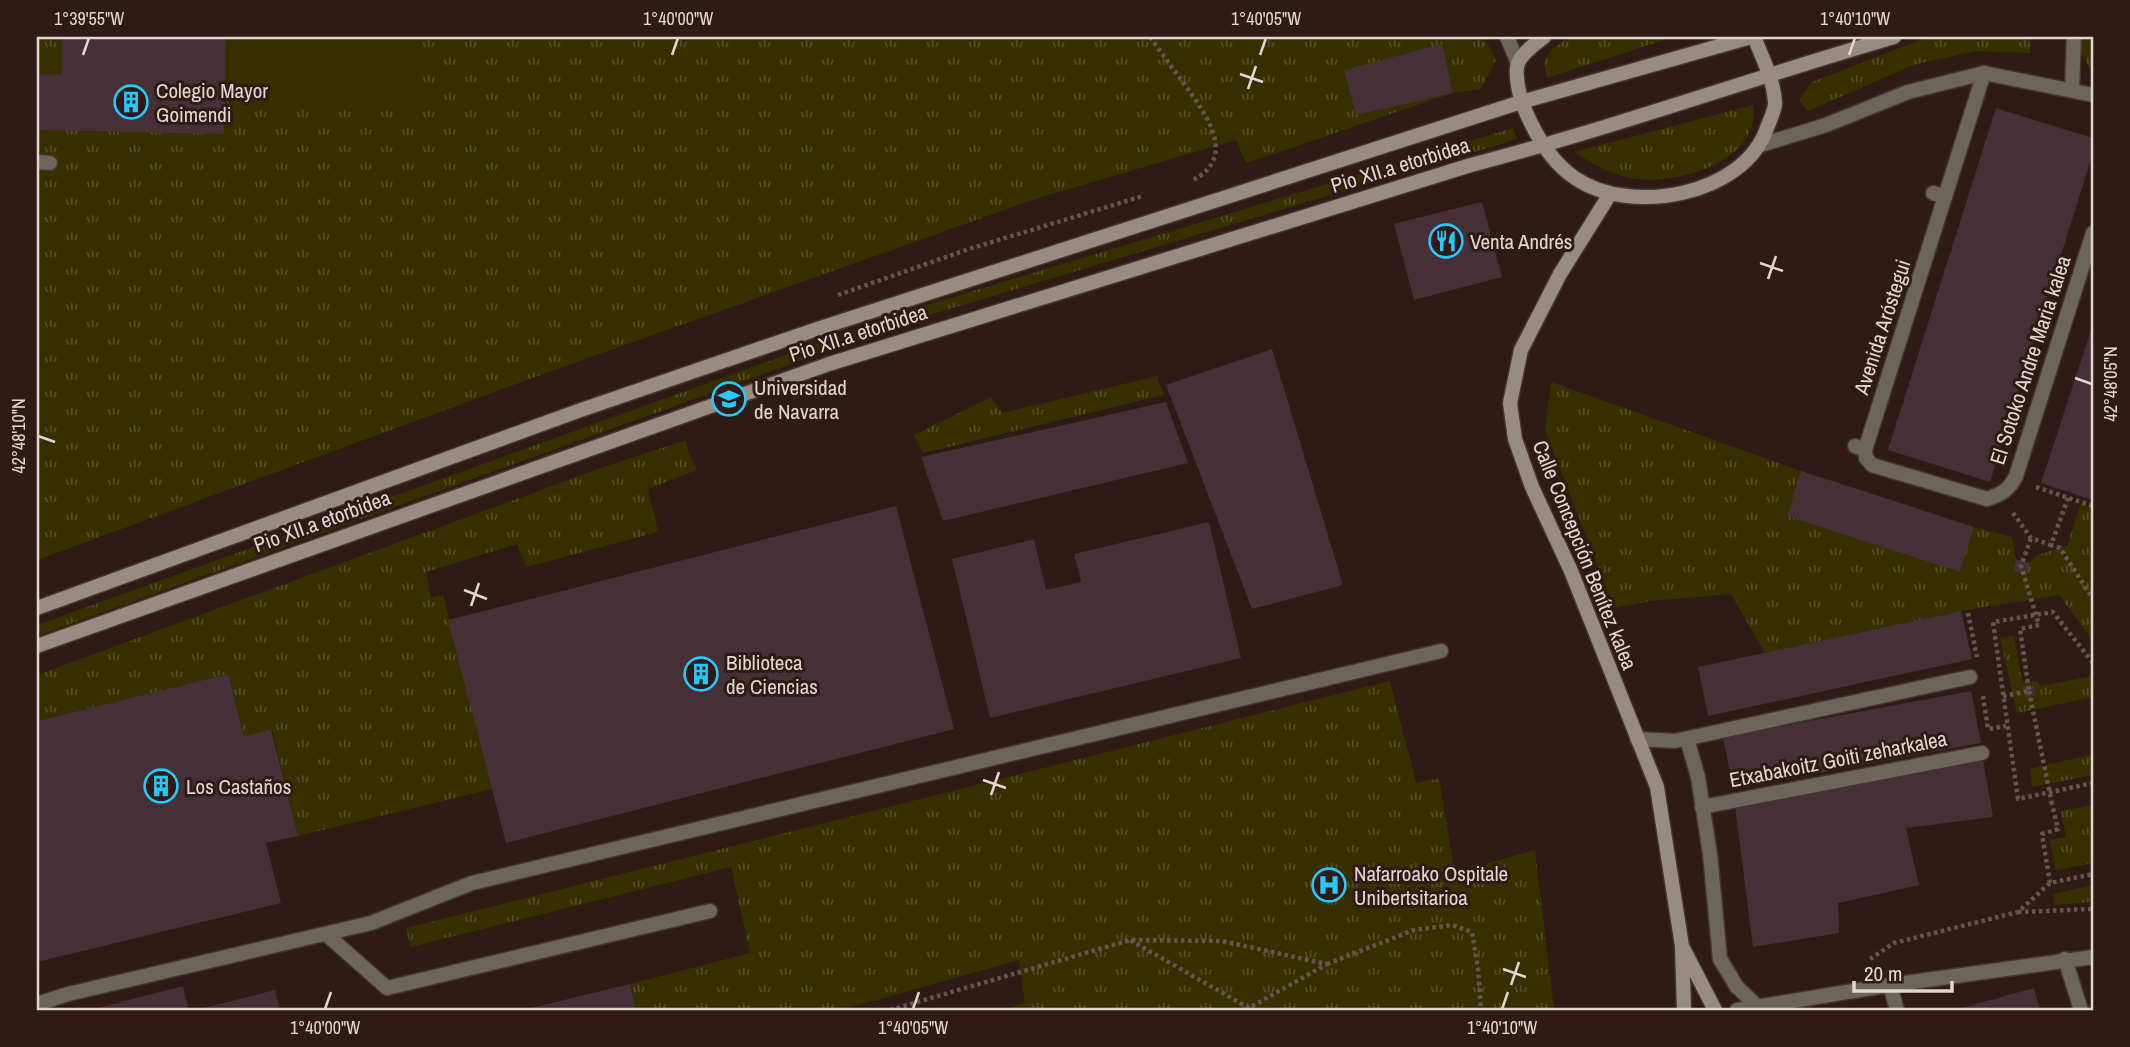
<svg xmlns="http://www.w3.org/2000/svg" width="2130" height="1047" font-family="'Archivo Narrow',sans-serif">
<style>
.grass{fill:url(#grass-tufts)}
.pitch{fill:#372f00}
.building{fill:#462f36}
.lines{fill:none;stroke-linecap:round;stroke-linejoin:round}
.lane-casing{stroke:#48342f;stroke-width:17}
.street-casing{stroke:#48342f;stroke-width:17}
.secondary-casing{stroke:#48342f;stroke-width:17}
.path{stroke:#675450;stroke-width:4.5;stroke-dasharray:3.5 3.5;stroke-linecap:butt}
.lane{stroke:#6c655d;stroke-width:14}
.street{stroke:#6c655d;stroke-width:14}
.secondary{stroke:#988b7f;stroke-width:14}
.path-bridge{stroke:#675450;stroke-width:4.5;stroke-dasharray:3.5 3.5;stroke-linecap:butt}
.ticks{fill:none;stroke:#e3d5d1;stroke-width:2.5}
.labels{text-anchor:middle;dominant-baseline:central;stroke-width:6;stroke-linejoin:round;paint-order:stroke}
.poi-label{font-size:21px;fill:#e3d5d1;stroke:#2f1a15;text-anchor:start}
.street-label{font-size:21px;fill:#e3d5d1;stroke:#2f1a15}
.neatline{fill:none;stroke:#e3d5d1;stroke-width:2.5}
.ticks-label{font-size:18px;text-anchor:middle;fill:#e3d5d1}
</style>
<defs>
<pattern id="grass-tufts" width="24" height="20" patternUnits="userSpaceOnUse" patternTransform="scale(1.75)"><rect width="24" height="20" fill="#372f00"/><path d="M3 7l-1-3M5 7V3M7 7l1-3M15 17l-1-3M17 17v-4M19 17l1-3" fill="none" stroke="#544c24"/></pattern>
</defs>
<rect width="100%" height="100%" fill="#2f1a15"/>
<!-- grass -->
<g class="grass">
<path d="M37,37h1447l12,23 -15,29 -28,4 -207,70 -10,-23 -198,58 -481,171 -520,191z"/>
<path d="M1569,37h104l-126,41 -3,-16 8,-13z"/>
<path d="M1928,37h102v16l-55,-2 -62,14 -105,46 -9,-11 13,-18z"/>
<path d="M2084,37h9v37l-13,-24z"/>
<path d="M1753,105c8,55 -71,79 -115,74 -24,-2 -44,-15 -64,-27z"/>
<path d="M1513,128l4,11 -601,180 -879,317v-11l873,-315z"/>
<path d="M1157,376l7,19 -241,58 -9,-18 77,-38 11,16z"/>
<path d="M1551,382l250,89 173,56 38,10 4,23 14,3 7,-8 30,-9 14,-43 12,5v133l-34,-46 -98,16 -196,42 -34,-59 -80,7 -37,7 -69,-178z"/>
<path d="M686,440l2,11 9,19 -49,19 10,43 -132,35 -9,-23 -91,28 5,26 12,-3 49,194 -194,47 -26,-106 -28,6 -16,-62 -191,47v-46l564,-207z"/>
<path d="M2014,636l8,46 16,-1 2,5 53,-10v21l-76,16 -17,-75z"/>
<path d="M1390,681l26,102 23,-5 16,95 80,-23 19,160h-552l23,-7 -6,-43 -178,50h-205l-6,-26 120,-31 -19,-86 -321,80 -4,-19z"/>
<path d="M2093,754v21l-61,12 -2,-18z"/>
<path d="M2093,805v58l-37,7 -6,-30 16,-3 -5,-26z"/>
<path d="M2093,885v17l-39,3 -1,-11z"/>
</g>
<!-- pitch -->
<path class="pitch" d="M233,37h185l-3,75 -185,-9z"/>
<!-- building -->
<g class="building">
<path d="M62,37h164l-2,97 -187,-4v-56l24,1z"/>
<path d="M1442,44l11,49 -97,22 -12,-45z"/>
<path d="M1996,108l97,30v15l-103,329 -102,-32z"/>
<path d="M1482,202l20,75 -88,23 -20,-76z"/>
<path d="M2093,324v176l-52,-17z"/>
<path d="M1272,349l71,236 -91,24 -86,-224z"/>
<path d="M1166,402l22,61 -245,58 -22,-64z"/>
<path d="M1801,471l173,56 -14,45 -173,-56z"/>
<path d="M896,506l58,223 -448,114 -58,-223z"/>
<path d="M1209,522l32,136 -251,60 -38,-159 82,-20 12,51 35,-8 -7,-28z"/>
<path d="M2016,560l14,3 -3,12 -14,-4z"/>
<path d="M1961,611l11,48 -264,57 -10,-49z"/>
<path d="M228,674l16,62 27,-6 27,106 -32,7 15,60 -244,59v-241z"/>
<path d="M2034,686l2,9 -11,2 -2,-10z"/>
<path d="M1971,691l10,52 -248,46 -10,-52z"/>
<path d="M1983,760l10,57 -87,11 13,57 -81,18 1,30 -86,14 -18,-141z"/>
<path d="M630,984l6,26h-109v-1z"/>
<path d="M183,986l6,24h-95v-1z"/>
<path d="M2034,988l6,22h-82v-1z"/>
<path d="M275,990l5,20h-80v-1z"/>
</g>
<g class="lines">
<defs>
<g id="lane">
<path d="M37,162l13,1"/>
<path d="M1933,193l12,4"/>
<path d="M1855,446l10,4"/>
<path d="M326,934l61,54 323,-77"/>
<path d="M37,1004l31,-10 303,-71 101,-40 969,-232"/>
</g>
<g id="street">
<path d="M1507,37l11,26"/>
<path d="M1984,73l-119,377 1,8 6,7 115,34c15,-5 22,-9 29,-23l77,-243"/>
<path d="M2072,90l2,-53"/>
<path d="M1761,145l65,-20 82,-33 76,-19 109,22"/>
<path d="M1637,739l38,2 295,-64"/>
<path d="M1687,739l11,38 12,77 10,105 17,28 20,19"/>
<path d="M1702,807l280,-54"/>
<path d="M2065,959l16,51"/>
<path d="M1890,985l7,25"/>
<path d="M1737,1010l153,-25 203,-28"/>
</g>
<g id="secondary">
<path d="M1544,37c-8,6 -22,16 -26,26 -4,11 2,36 7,47 11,26 26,52 50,68 55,38 169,18 192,-50 3,-8 8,-18 8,-25 -1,-23 -13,-46 -21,-66"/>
<path d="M1610,194l-50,80 -39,76 -11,53 5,36 17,48 39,84 86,216 25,159 2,64"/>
<path d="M37,608l541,-197 239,-82 704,-227 230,-65"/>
<path d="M37,646l792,-282 642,-199c142,-37 282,-87 423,-128"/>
<path d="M1684,950l31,60"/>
</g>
</defs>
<!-- lane casing -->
<use href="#lane" class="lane-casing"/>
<!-- street casing -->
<use href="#street" class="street-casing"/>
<!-- secondary casing -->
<use href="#secondary" class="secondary-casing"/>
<!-- path -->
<g class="path">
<path d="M1150,37c10,13 19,27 29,40 21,29 64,80 12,104"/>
<path d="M838,295l131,-46 174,-53"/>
<path d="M2036,487l57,19"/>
<path d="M2068,498l-17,47 9,3 33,51"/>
<path d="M2013,513l18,25 20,7"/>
<path d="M1968,613l9,44"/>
<path d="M2093,663l-40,-51 -60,10 25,177 75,-16"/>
<path d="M1983,696l5,33 18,-3"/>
<path d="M2003,696l26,-5 -9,-62 19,-4 -18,-59 10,-28"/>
<path d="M2050,883l-8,-49 16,-5 -6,-25"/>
<path d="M2018,912l75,-3"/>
<path d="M1870,959l24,-16 124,-31 32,-29 43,-9"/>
<path d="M1327,964l87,-34 38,-5 20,7 6,37 3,41"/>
<path d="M890,1010l240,-70 92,1 105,23 -78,44 -119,-68"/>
</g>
<!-- lane -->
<use href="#lane" class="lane"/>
<!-- street -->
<use href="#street" class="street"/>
<!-- secondary -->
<use href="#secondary" class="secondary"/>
<!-- path-bridge -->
<path class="path-bridge" d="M2029,691l23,113"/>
</g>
<!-- ticks -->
<path class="ticks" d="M83,55l6,-17M672,55l6,-17M1260,55l6,-17M1849,55l6,-17M1240,74l23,8M1248,89l8,-23M1760,263l23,8M1768,279l8,-23M2075,378l17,6M38,436l17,6M464,590l23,9M471,606l8,-23M983,780l23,8M991,795l8,-23M1503,969l23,8M1511,985l8,-23M325,1009l6,-17M913,1009l6,-17M1502,1009l6,-17"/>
<!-- icons -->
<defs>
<symbol id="building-ring" viewBox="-11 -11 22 22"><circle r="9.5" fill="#2f1a15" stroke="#26c9fe" stroke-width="1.5"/><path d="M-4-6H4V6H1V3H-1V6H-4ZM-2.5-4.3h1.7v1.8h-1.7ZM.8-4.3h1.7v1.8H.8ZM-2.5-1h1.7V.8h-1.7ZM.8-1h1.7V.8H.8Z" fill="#26c9fe"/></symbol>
<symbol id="restaurant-ring" viewBox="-11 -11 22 22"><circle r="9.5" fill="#2f1a15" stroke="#26c9fe" stroke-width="1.5"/><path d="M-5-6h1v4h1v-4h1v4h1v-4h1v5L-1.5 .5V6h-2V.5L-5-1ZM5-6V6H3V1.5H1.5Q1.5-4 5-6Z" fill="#26c9fe"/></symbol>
<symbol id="university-ring" viewBox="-11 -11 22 22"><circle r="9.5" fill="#2f1a15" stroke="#26c9fe" stroke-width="1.5"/><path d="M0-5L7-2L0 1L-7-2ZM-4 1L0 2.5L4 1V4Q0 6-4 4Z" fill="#26c9fe"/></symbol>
<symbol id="hospital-ring" viewBox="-11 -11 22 22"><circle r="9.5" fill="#2f1a15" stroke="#26c9fe" stroke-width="1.5"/><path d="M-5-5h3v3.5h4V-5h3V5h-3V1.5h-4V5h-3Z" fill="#26c9fe"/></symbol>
</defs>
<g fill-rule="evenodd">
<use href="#building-ring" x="112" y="83" width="38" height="38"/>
<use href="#restaurant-ring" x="1427" y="222" width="38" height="38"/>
<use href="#university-ring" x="710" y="380" width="38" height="38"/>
<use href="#building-ring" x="682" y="655" width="38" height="38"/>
<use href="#building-ring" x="142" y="767" width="38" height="38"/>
<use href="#hospital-ring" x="1310" y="866" width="38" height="38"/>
</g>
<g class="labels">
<!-- poi labels -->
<g class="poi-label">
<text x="156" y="90">Colegio Mayor<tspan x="156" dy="24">Goimendi</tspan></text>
<text x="1470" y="241">Venta Andrés</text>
<text x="754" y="387">Universidad<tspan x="754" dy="24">de Navarra</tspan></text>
<text x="726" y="662">Biblioteca<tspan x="726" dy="24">de Ciencias</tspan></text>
<text x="186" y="786">Los Castaños</text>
<text x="1354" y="873">Nafarroako Ospitale<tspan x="1354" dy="24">Unibertsitarioa</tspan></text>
</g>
<!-- street labels -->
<g class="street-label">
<text transform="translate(1400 165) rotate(-17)">Pio XII.a etorbidea</text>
<text transform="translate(1882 327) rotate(-72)">Avenida Aróstegui</text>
<text transform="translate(858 333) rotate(-18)">Pio XII.a etorbidea</text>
<text transform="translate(2030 360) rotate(-72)">El Sotoko Andre Maria kalea</text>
<text transform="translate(322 521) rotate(-20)">Pio XII.a etorbidea</text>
<text transform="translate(1585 555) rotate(68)">Calle Concepción Benítez kalea</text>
<text transform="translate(1838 759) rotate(-11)">Etxabakoitz Goiti zeharkalea</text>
</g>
</g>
<!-- border -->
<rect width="2130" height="1047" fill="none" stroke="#2f1a15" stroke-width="77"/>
<!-- scale -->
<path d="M1854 981v10h98v-10" fill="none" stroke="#e3d5d1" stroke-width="3.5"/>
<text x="1864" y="981" font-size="21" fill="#e3d5d1" stroke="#2f1a15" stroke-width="5" paint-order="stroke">20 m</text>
<rect x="38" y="38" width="2054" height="971" class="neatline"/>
<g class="ticks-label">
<text x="89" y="25">1°39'55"W</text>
<text x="678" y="25">1°40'00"W</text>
<text x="1266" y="25">1°40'05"W</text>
<text x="1855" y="25">1°40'10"W</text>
<text transform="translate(2111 384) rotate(-90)" y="6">42°48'05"N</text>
<text transform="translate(19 436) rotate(-90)" y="6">42°48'10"N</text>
<text x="325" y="1034">1°40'00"W</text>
<text x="913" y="1034">1°40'05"W</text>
<text x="1502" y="1034">1°40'10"W</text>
</g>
</svg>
